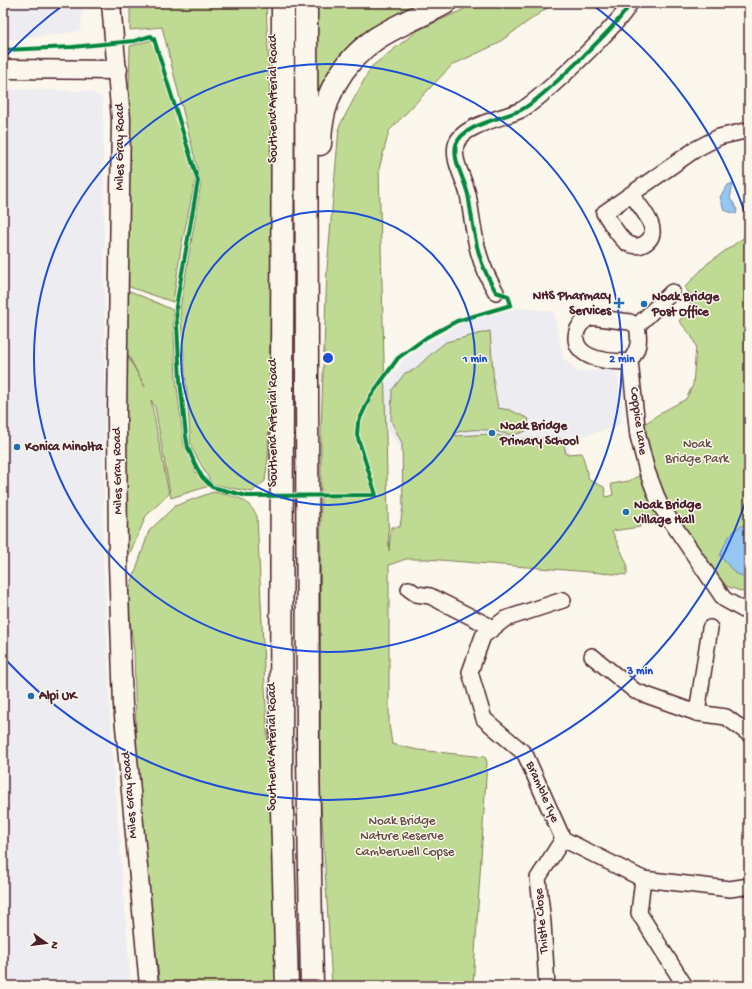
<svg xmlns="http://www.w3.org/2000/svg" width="752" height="989" font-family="'Gochi Hand',sans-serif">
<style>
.built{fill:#edecf1}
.green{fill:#bfda92;stroke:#847c5e}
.water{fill:#95c7f2;stroke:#7784a2}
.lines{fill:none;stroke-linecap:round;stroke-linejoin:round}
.minor-casing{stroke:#4a1f2b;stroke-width:18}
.tertiary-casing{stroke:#4a1f2b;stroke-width:21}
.trunk-casing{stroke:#4a1f2b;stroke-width:25}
.minor{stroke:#fbf7ec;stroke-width:15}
.tertiary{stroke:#fbf7ec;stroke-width:18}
.trunk{stroke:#fbf7ec;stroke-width:22}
.cycleway-casing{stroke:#fbf7ec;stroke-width:6}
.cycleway{stroke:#00873e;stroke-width:4}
.ring{fill:none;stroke:#1d4ed8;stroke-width:2}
.poi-dot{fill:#1f6fb2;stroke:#fbf7ec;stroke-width:1.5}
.labels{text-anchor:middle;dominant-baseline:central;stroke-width:3;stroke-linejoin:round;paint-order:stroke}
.street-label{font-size:13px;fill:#4a1f2b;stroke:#fbf7ec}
.poi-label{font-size:13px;font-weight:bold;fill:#4a1f2b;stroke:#fbf7ec;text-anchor:start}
.park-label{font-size:13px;fill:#674e45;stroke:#fbf7ec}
.centre{fill:#1d4ed8;stroke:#fbf7ec;stroke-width:2}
.ring-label{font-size:12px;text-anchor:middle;font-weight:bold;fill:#1d4ed8;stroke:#fbf7ec;stroke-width:3;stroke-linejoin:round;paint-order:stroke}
</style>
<rect width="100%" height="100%" fill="#fbf7ec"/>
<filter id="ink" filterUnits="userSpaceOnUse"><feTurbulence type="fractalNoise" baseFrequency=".025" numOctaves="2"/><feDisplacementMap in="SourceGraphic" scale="8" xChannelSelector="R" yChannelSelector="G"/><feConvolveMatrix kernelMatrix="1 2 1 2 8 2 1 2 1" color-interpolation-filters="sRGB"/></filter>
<g filter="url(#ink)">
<!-- built -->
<g class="built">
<path d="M3,3h81l-4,28 -77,10z"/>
<path d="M3,89l88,2 12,8 2,300 -2,157 9,192 19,238h-128z"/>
<path d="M518,308l33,3 3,2 9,45 15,14 32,-3 8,6 4,47 -5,4 -47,14 -1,20 -173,86 5,-38 1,-53 -2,-8 -20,-27 2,-31 21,-28 23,-18 40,-22z"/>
</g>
<!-- green -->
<g class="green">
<path d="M130,3l117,3v-3h19l7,167 -5,288 -3,23 -13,11 -40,-8 -21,-37 -11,-139 21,-125 -39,-156 -32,3z"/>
<path d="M312,3h113l-48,25 -70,74z"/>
<path d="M477,3h77l-59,42 -43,20 -63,66 -10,38 10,382 2,-24h9l3,-20 -1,-64 -11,-22 1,-31 13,-17 9,-3 17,-16 15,-12 44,-11 4,54 4,23 12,2 19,9 -3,12c-19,8 -22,0 -40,-1 -10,-1 -22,0 -31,3l1,3 35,-2 26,5 42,-1 4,2 3,14 16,-1 7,27 15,7 2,10 7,-2 -2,-11 18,-3 20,-11 -6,-45 19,-13 24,-13 7,-14 3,-39 -5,-11 -12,-14 9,-10 4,-13 -7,-11 23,-24 41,-29v360l-23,-8 -50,-60 -10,2 -8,-13 -16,5 -2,7 -28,4 15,33v11l-200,-16h-21l-17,6v159l3,20 26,6 67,7 2,5 -14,224h-141l-12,-201 1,-357 6,-159 12,-142 32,-60 46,-36z"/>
<path d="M152,40l5,1 38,140 -14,67 -8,54 -49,-17 6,-239z"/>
<path d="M130,291l43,19 3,69 8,66 12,28 13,13 -38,12 -16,-91 -4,-7 18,94 -23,22 -23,53 3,-216 19,34 -20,-38 1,-55z"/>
<path d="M213,492c22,5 32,3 44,24l22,470h-119l-22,-179 -4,-155 -7,-56 22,-65 26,-25z"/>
</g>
<!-- water -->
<g class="water">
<path d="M733,183l-3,16 3,3 4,8 -1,4 -12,-4 -4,-13 8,-12z"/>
<path d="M749,524v55l-14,-6 -15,-17c6,-15 11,-29 29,-32z"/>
</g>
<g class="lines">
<defs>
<g id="minor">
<path d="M631,194c9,13 34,38 13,50 -5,3 -12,2 -17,-1 -9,-6 -16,-21 -23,-30l92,-64 23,-12 30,-7"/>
<path d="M496,292c-20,-33 -21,-55 -27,-92 -2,-18 -17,-37 -13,-55 5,-20 48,-27 65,-35 18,-9 102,-89 109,-107"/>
<path d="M591,317l39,5 7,4c3,14 2,23 -7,35 -17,2 -56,-1 -54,-25 1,-10 7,-15 15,-19z"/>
<path d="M637,326l35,-34"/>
<path d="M630,361l8,75 9,35 13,34 64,94 25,14"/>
<path d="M409,589l7,5 14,2 63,32"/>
<path d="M563,600l-58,19 -22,17 -13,36 14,47 41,35 38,85 80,40 87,10 19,-3"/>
<path d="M710,628l-13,85 29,4 23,17"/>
<path d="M592,656l43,35 62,22"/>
<path d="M643,879l-4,34 46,73"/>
<path d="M547,986l-4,-63 -5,-45 25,-39"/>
</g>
<g id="tertiary">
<path d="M111,3l10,116 -4,297 1,147 5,142 26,281"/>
<path d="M3,69l115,1"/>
</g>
<g id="trunk">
<path d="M283,3l-2,771 6,212"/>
<path d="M306,3l2,755 4,228"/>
<path d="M320,144c0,-43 21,-82 57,-106 22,-14 46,-23 68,-35"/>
</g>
</defs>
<!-- minor casing -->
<use href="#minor" class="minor-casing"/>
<!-- tertiary casing -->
<use href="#tertiary" class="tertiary-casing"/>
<!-- trunk casing -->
<use href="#trunk" class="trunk-casing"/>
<!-- minor -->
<use href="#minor" class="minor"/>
<!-- tertiary -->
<use href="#tertiary" class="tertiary"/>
<!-- trunk -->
<use href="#trunk" class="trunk"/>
<defs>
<path id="cycleway" d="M3,50l69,-3 62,-6 17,-5 3,3 44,142 -22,126 4,73 6,56 2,12 7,16 7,13 10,10 35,9 129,-1 -19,-60 1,-12 12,-26 28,-39 29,-21 30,-16 54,-16 -3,-9 -12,-4c-20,-33 -21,-55 -27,-92 -2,-18 -17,-37 -13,-55 5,-20 48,-27 65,-35 18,-9 102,-89 109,-107"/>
</defs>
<!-- cycleway casing -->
<use href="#cycleway" class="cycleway-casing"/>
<!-- cycleway -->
<use href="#cycleway" class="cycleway"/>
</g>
</g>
<!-- distance rings -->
<g class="ring">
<circle cx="328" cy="358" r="147"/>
<circle cx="328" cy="358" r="294"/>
<path d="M749 491A441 441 0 0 1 5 659M5 57A441 441 0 0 1 66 3M590 3A441 441 0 0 1 749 225"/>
</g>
<!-- markers -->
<g class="poi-dot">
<path d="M617 297h4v4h4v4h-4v4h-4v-4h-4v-4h4z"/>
<circle cx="644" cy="304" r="4"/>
<circle cx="492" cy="433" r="4"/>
<circle cx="17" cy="447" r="4"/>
<circle cx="626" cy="512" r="4"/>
<circle cx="31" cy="696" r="4"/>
</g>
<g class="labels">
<!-- street labels -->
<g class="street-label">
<text transform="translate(273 99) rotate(-90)">Southend Arterial Road</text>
<text transform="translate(120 147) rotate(-90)">Miles Gray Road</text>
<text transform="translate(638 421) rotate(82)">Coppice Lane</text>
<text transform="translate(273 423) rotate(-90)">Southend Arterial Road</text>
<text transform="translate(118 471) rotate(-91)">Miles Gray Road</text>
<text transform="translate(272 747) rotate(-90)">Southend Arterial Road</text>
<text transform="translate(542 792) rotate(66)">Bramble Tye</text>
<text transform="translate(130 795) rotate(-95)">Miles Gray Road</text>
<text transform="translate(542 921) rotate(-95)">Thistle Close</text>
</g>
<!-- poi labels -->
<g class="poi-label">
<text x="611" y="296" text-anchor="end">NHS Pharmacy<tspan x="611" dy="15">Services</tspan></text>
<text x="652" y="297">Noak Bridge<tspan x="652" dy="15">Post Office</tspan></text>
<text x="500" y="426">Noak Bridge<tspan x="500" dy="15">Primary School</tspan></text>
<text x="25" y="447">Konica Minolta</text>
<text x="634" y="505">Noak Bridge<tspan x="634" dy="15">Village Hall</tspan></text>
<text x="39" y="696">Alpi UK</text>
</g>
<!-- park labels -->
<g class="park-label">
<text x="697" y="444">Noak<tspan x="697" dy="15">Bridge Park</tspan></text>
<text x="402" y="821">Noak Bridge<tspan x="402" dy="15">Nature Reserve</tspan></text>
<text x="405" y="852">Camberwell Copse</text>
</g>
</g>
<circle cx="328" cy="358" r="6" class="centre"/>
<g class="ring-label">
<text x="475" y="362">1 min</text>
<text x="622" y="362">2 min</text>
<text x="640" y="674">3 min</text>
</g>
<!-- margin -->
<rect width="752" height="989" fill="none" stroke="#fbf7ec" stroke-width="16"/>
<rect x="8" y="8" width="736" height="973" fill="none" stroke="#4a1f2b" stroke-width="1.5" filter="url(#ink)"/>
<!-- north arrow -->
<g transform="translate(46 943) rotate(104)" stroke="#fbf7ec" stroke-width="3" paint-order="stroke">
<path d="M0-3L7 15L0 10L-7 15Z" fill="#4a1f2b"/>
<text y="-6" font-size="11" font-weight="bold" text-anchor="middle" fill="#4a1f2b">N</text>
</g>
</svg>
